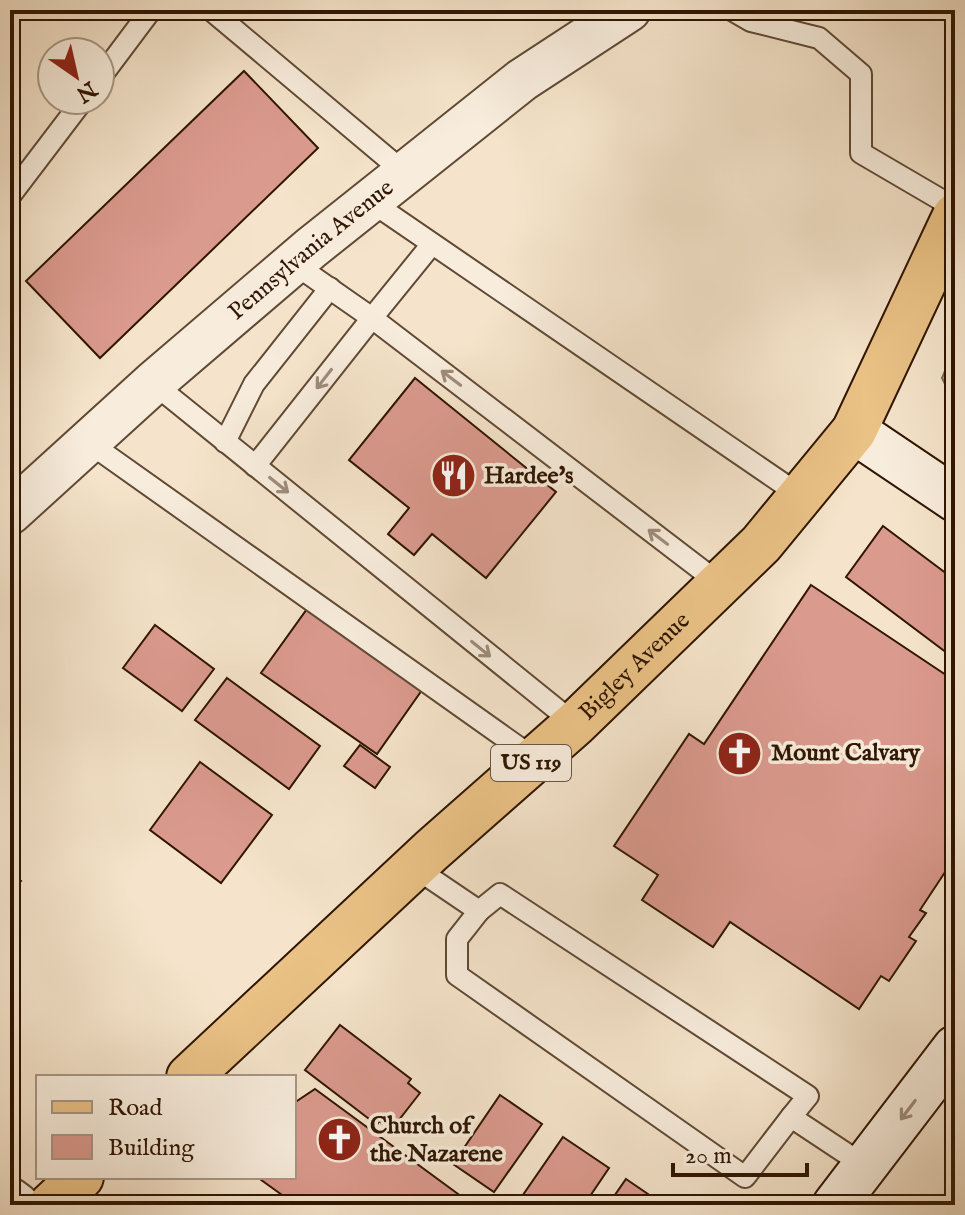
<svg xmlns="http://www.w3.org/2000/svg" width="965" height="1215" font-family="'IM FELL English',serif">
<style>
.green{fill:#b8c59a;stroke:#746d4e;stroke-width:2}
.building{fill:#db9a8e;stroke:#2f1502;stroke-width:2}
.lines{fill:none;stroke-linecap:round;stroke-linejoin:round}
.lane-casing{stroke:#604934;stroke-width:24}
.street-casing{stroke:#604934;stroke-width:46}
.secondary-casing{stroke:#2f1502;stroke-width:48}
.primary-casing{stroke:#2f1502;stroke-width:48}
.lane{stroke:#f8eddd;stroke-width:20}
.street{stroke:#f8eddd;stroke-width:42}
.secondary{stroke:#f8eddd;stroke-width:44}
.primary{stroke:#eac286;stroke-width:44}
.oneway{stroke:#9e8c7a}
.labels{text-anchor:middle;dominant-baseline:central;stroke-width:7;stroke-linejoin:round;paint-order:stroke}
.shield{fill:#f8eddd;stroke:#6b5644;stroke-width:2}
.shield-label{font-size:22px;font-weight:bold;fill:#2f1502}
.street-label{font-size:24px;fill:#2f1502;stroke:#f8eddd}
.poi-label{font-size:24px;font-weight:bold;fill:#2f1502;stroke:#f8eddd;text-anchor:start}
</style>
<rect width="100%" height="100%" fill="#f5e4cb"/>
<filter id="stains"><feTurbulence type="fractalNoise" baseFrequency=".0025" numOctaves="4"/><feColorMatrix values="0 0 0 0 .2 0 0 0 0 .09 0 0 0 0 .02 0 0 0 .5 -.17"/></filter>
<radialGradient id="worn" r=".72"><stop offset=".6" stop-color="#630" stop-opacity="0"/><stop offset="1" stop-color="#630" stop-opacity=".3"/></radialGradient>
<!-- green -->
<path class="green" d="M955,348v56l-13,-26z"/>
<!-- building -->
<g class="building">
<path d="M244,71l74,77 -218,210 -74,-77z"/>
<path d="M415,378l141,114 -70,86 -54,-44 -18,21 -26,-21 21,-26 -60,-48z"/>
<path d="M883,526l72,54v79l-109,-82z"/>
<path d="M811,585l144,96v176l-35,53 6,3 -17,24 7,4 -27,40 -8,-5 -22,33 -129,-87 -17,25 -71,-47 16,-25 -44,-29 75,-112 15,10z"/>
<path d="M307,609l115,81 -45,64 -116,-81z"/>
<path d="M155,625l59,44 -32,42 -59,-43z"/>
<path d="M227,678l93,68 -31,43 -94,-69z"/>
<path d="M360,745l30,22 -15,21 -31,-22z"/>
<path d="M200,762l72,53 -51,68 -71,-53z"/>
<path d="M10,873l11,8 -11,15z"/>
<path d="M340,1025l71,54 -3,4 12,10 -29,37 -12,-9 -2,4 -72,-55z"/>
<path d="M315,1089l158,116h-177l-39,-28h37v-74z"/>
<path d="M500,1095l42,29 -48,68 -41,-28z"/>
<path d="M563,1137l46,31 -25,37h-68z"/>
<path d="M626,1179l38,26h-56z"/>
</g>
<g class="lines">
<defs>
<g id="lane">
<path d="M211,10l194,163"/>
<path d="M732,10l19,11 68,17 42,36v79l94,55"/>
<path d="M100,78l51,-68"/>
<path d="M10,196l73,-96"/>
<path d="M370,201l431,295"/>
<path d="M293,263l79,55 60,-74"/>
<path d="M153,383l422,341"/>
<path d="M88,442l447,317"/>
<path d="M225,442l29,-58 76,-96"/>
<path d="M255,466l117,-148 348,266"/>
<path d="M414,867l65,44 21,-17 308,202 -17,21 74,49"/>
<path d="M479,911l-22,28v36l288,202 46,-60"/>
</g>
<g id="street">
<path id="s1" d="M10,513l143,-130 158,-135 211,-168 107,-70"/>
<path d="M10,1199l8,6"/>
</g>
<g id="secondary">
<path d="M854,431l101,68"/>
<path d="M835,1205l120,-157"/>
</g>
<g id="primary">
<path id="s2" d="M189,1077l243,-227 143,-126 186,-180 93,-113 101,-215"/>
<path d="M51,1205l30,-28"/>
</g>
</defs>
<!-- lane casing -->
<use href="#lane" class="lane-casing"/>
<!-- street casing -->
<use href="#street" class="street-casing"/>
<!-- secondary casing -->
<use href="#secondary" class="secondary-casing"/>
<!-- primary casing -->
<use href="#primary" class="primary-casing"/>
<!-- lane -->
<use href="#lane" class="lane"/>
<!-- street -->
<use href="#street" class="street"/>
<!-- secondary -->
<use href="#secondary" class="secondary"/>
<!-- primary -->
<use href="#primary" class="primary"/>
</g>
<!-- one-way arrows -->
<defs><path id="oneway-shaft" d="M-6 0H5M1.5-3L5.5 0L1.5 3" fill="none" stroke-width="1.6" stroke-linecap="round" stroke-linejoin="round" transform="scale(2)"/></defs>
<g class="oneway">
<use href="#oneway-shaft" transform="translate(451 378) rotate(-143)"/>
<use href="#oneway-shaft" transform="translate(324 379) rotate(128)"/>
<use href="#oneway-shaft" transform="translate(279 485) rotate(39)"/>
<use href="#oneway-shaft" transform="translate(658 537) rotate(-143)"/>
<use href="#oneway-shaft" transform="translate(481 649) rotate(39)"/>
<use href="#oneway-shaft" transform="translate(908 1110) rotate(127)"/>
</g>
<!-- icons -->
<defs>
<symbol id="restaurant-disc" viewBox="-11 -11 22 22"><circle r="9.5" fill="#8f2418" stroke="#f8eddd"/><path d="M-5-6h1v4h1v-4h1v4h1v-4h1v5L-1.5 .5V6h-2V.5L-5-1ZM5-6V6H3V1.5H1.5Q1.5-4 5-6Z" fill="#fff"/></symbol>
<symbol id="church-disc" viewBox="-11 -11 22 22"><circle r="9.5" fill="#8f2418" stroke="#f8eddd"/><path d="M-1.2-6h2.4v3.5h3.3v2.4h-3.3V6h-2.4V-.1h-3.3v-2.4h3.3Z" fill="#fff"/></symbol>
</defs>
<g fill-rule="evenodd">
<use href="#restaurant-disc" x="428" y="450" width="51" height="51"/>
<use href="#church-disc" x="714" y="728" width="51" height="51"/>
<use href="#church-disc" x="314" y="1114" width="51" height="51"/>
</g>
<g class="labels">
<!-- shield labels -->
<rect class="shield" x="491" y="745" width="80" height="36" rx="6"/>
<g class="shield-label">
<text x="531" y="763">US 119</text>
</g>
<!-- street labels -->
<g class="street-label">
<text stroke="none"><textPath href="#s1" startOffset="400">Pennsylvania Avenue</textPath></text>
<text stroke="none"><textPath href="#s2" startOffset="606">Bigley Avenue</textPath></text>
</g>
<!-- poi labels -->
<g class="poi-label">
<text x="484" y="476">Hardee's</text>
<text x="771" y="753">Mount Calvary</text>
<text x="370" y="1126">Church of<tspan x="370" dy="28">the Nazarene</tspan></text>
</g>
</g>
<!-- margin -->
<rect width="965" height="1215" fill="none" stroke="#f5e4cb" stroke-width="40"/>
<rect x="12" y="12" width="941" height="1191" fill="none" stroke="#2f1502" stroke-width="4"/>
<rect x="20" y="20" width="925" height="1175" fill="none" stroke="#2f1502" stroke-width="2"/>
<!-- legend -->
<rect x="36" y="1075" width="260" height="104" fill="#f8eddd" stroke="#a89785" stroke-width="2"/>
<rect x="52" y="1101" width="40" height="12" fill="#eac286" stroke="#a89785" stroke-width="2"/>
<text x="108" y="1115" font-size="24" fill="#2f1502">Road</text>
<rect x="52" y="1135" width="40" height="24" fill="#db9a8e" stroke="#a89785" stroke-width="2"/>
<text x="108" y="1155" font-size="24" fill="#2f1502">Building</text>
<!-- north arrow -->
<g transform="translate(76 76) rotate(146)"><circle r="38" fill="#f8eddd" stroke="#a89785" stroke-width="2"/>
<path d="M0-6L14 30L0 20L-14 30Z" fill="#8f2418"/>
<text y="-12" font-size="22" font-weight="bold" text-anchor="middle" fill="#2f1502">N</text>
</g>
<!-- scale -->
<path d="M673 1163v12h134v-12" fill="none" stroke="#2f1502" stroke-width="4"/>
<text x="685" y="1163" font-size="24" fill="#2f1502" stroke="#f8eddd" stroke-width="6" paint-order="stroke">20 m</text>
<rect width="100%" height="100%" filter="url(#stains)"/>
<rect width="100%" height="100%" fill="url(#worn)"/>
</svg>
